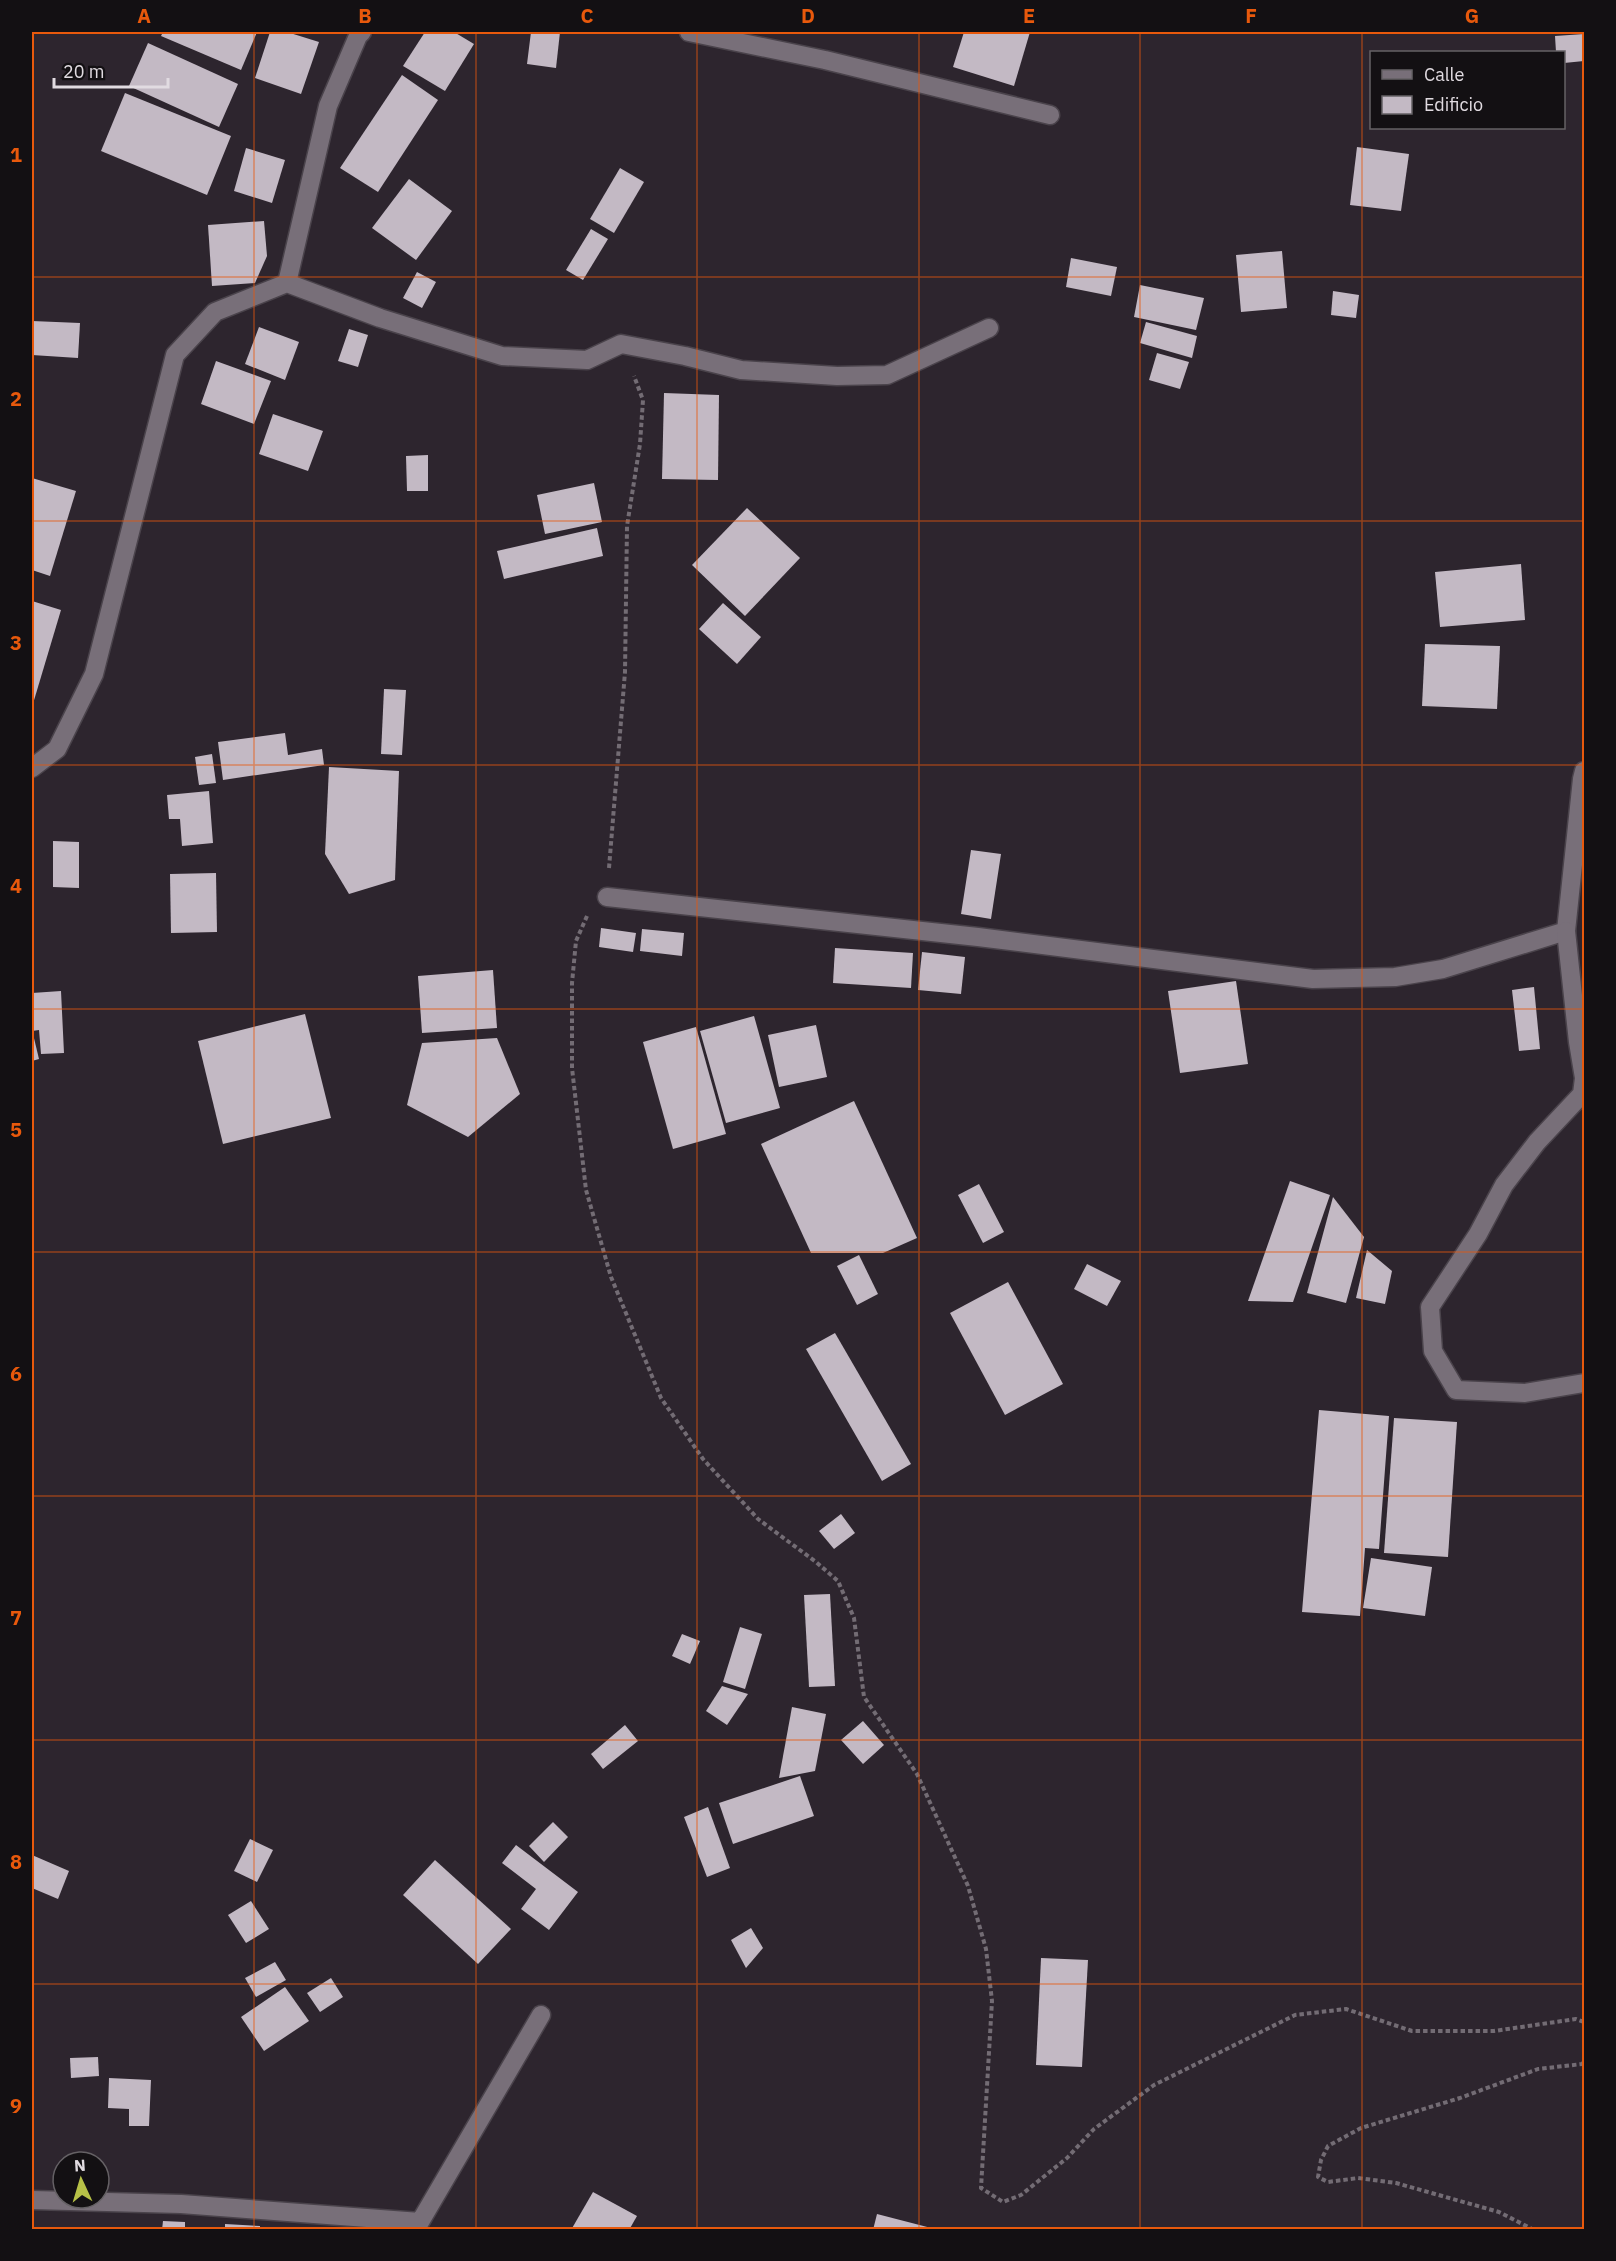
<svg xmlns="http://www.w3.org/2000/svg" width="1616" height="2261" font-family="'IBM Plex Sans',sans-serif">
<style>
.building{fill:#c3b9c4}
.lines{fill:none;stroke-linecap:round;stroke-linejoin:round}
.minor-casing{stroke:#4a434b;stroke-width:21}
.path{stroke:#736c74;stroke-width:4;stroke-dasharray:4.5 3;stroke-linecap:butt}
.minor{stroke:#786f79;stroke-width:18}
.grid{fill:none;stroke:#e8590c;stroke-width:1.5;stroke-opacity:0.55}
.neatline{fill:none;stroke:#e8590c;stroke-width:2}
.grid-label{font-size:20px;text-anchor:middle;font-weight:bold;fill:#e8590c}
</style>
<rect width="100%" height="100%" fill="#2d252e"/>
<!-- building -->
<g class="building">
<path d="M163,32h94l-16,38 -80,-34z"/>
<path d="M270,32h17l32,10 -18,52 -46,-16z"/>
<path d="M425,32h29l20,12 -29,47 -42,-25z"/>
<path d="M531,32h29l-4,36 -29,-4z"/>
<path d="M964,32h66l-16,54 -61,-19z"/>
<path d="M1584,34v27l-20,2v-11h-8l-1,-16z"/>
<path d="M148,43l90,41 -19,43 -90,-41z"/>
<path d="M402,75l36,25 -60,92 -38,-24z"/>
<path d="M125,93l106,43 -24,59 -106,-44z"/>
<path d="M1357,147l52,7 -8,57 -51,-6z"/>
<path d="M246,148l39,12 -13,43 -38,-12z"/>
<path d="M620,168l24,14 -30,51 -24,-14z"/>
<path d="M409,179l43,32 -36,49 -44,-32z"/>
<path d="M264,221l3,35 -12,27 -43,3 -4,-61z"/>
<path d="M591,229l17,10 -25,41 -17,-10z"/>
<path d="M1282,251l5,57 -46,4 -5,-57z"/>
<path d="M1071,258l46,9 -6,29 -45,-9z"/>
<path d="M417,272l19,10 -14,26 -19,-10z"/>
<path d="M1140,285l64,13 -8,32 -62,-13z"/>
<path d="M1333,291l26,4 -3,23 -25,-3z"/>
<path d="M32,321l48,2 -2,35 -46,-3z"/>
<path d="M1146,322l51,14 -5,22 -52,-15z"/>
<path d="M259,327l40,15 -14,38 -40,-16z"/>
<path d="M349,329l19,6 -10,32 -20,-6z"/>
<path d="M1157,353l32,9 -9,27 -31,-9z"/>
<path d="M216,361l55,20 -17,43 -53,-20z"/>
<path d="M664,393l55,2 -1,85 -56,-1z"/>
<path d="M273,414l50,17 -15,40 -49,-17z"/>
<path d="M428,455v36h-21l-1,-35z"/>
<path d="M32,478l44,13 -26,85 -18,-6z"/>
<path d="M594,483l8,39 -57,12 -8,-39z"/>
<path d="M747,508l53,50 -55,58 -53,-51z"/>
<path d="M597,528l6,28 -99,23 -7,-28z"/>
<path d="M1521,564l4,56 -85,7 -5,-55z"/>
<path d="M32,601l29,9 -29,97z"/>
<path d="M723,603l38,34 -24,27 -38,-35z"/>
<path d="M1425,644l75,2 -3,63 -75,-3z"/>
<path d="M384,689l22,1 -4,65 -21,-1z"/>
<path d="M285,733l3,22 34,-6 2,16 -101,15 -5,-38z"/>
<path d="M212,754l4,29 -17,2 -4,-28z"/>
<path d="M329,767l70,4 -4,109 -46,14 -24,-40z"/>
<path d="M209,791l4,52 -31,3 -2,-27h-11l-2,-24z"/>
<path d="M53,841l26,1v46l-26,-1z"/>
<path d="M971,850l30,4 -10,65 -30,-5z"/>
<path d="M216,873l1,59 -46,1 -1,-59z"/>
<path d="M601,928l35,5 -3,19 -34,-5z"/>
<path d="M642,929l42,4 -2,23 -42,-5z"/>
<path d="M835,948l78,5 -2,35 -78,-5z"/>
<path d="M922,952l43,5 -4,37 -43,-4z"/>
<path d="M493,970l4,58 -75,5 -4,-57z"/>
<path d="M1236,981l12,83 -68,9 -12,-82z"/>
<path d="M1534,987l6,62 -21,2 -7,-61z"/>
<path d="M61,991l3,62 -23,1 -2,-24 -7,1v-38z"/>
<path d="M305,1014l26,104 -108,26 -25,-103z"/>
<path d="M754,1016l26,92 -54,15 -26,-92z"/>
<path d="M816,1025l11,52 -48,10 -11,-52z"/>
<path d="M696,1027l30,107 -53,15 -30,-107z"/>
<path d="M32,1034h1l6,25 -7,2z"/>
<path d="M497,1038l23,56 -52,43 -61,-32 15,-62z"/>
<path d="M854,1101l63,137 -34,15h-72l-50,-109z"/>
<path d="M1290,1181l40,14 -37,107 -45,-1z"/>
<path d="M979,1184l25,48 -21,11 -25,-48z"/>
<path d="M1333,1197l31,40 -18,66 -39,-10z"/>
<path d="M1367,1250l25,21 -7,33 -29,-6z"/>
<path d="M859,1255l19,39 -21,11 -20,-39z"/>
<path d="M1087,1264l34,17 -14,25 -33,-17z"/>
<path d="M1008,1282l55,102 -58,31 -55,-102z"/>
<path d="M835,1333l76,131 -29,17 -76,-132z"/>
<path d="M1319,1410l70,6 -10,133 -14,-1 -5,68 -58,-4z"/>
<path d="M1394,1418l63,4 -9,135 -64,-4z"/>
<path d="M841,1514l14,19 -21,16 -15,-18z"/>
<path d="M1371,1558l61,9 -7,49 -62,-8z"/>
<path d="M830,1594l5,92 -26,1 -5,-92z"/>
<path d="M740,1627l22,7 -17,55 -22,-7z"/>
<path d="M682,1634l18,7 -10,23 -18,-8z"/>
<path d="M722,1686l26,8 -21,31 -21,-14z"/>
<path d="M792,1707l34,7 -11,57 -36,7z"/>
<path d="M863,1721l21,24 -21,19 -22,-24z"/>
<path d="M625,1725l13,16 -35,28 -12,-15z"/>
<path d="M800,1776l14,40 -81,28 -14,-41z"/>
<path d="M708,1807l22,61 -23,9 -23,-60z"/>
<path d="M553,1822l15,15 -24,25 -15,-16z"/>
<path d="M250,1839l23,11 -16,32 -23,-11z"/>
<path d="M516,1845l62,47 -29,38 -28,-21 15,-20 -34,-26z"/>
<path d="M32,1855l37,16 -11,28 -26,-11z"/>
<path d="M435,1860l76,69 -33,35 -75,-69z"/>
<path d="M251,1901l18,28 -23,14 -18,-28z"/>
<path d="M751,1928l12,20 -17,20 -15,-28z"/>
<path d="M1041,1958l47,2 -6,107 -46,-2z"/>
<path d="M275,1962l11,18 -30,17 -11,-19z"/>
<path d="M331,1978l12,19 -23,15 -13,-19z"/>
<path d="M285,1987l24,34 -45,30 -23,-34z"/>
<path d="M98,2057l1,19 -28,2 -1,-20z"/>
<path d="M109,2078l42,2 -2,46h-20v-17l-21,-1z"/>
<path d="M593,2192l44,24 -8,14h-58z"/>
<path d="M877,2214l58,15v1h-62z"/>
<path d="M163,2221l22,1v8h-23z"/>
<path d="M225,2224l35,2v4h-35z"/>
</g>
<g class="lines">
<defs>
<g id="minor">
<path d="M689,32l136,28 225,55"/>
<path d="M287,283l41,-177 30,-70 4,-4"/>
<path d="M32,768l25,-19 37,-75 81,-319 40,-43 72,-29 93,35 122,38 85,4 34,-16 64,12 56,14 96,6 50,-1 102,-47"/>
<path d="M607,897l371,40 335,42 82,-2 48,-8 123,-38 16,-152 2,-8"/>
<path d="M1566,931l12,111 6,36 -2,16 -45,48 -33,43 -26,49 -48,73 3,44 23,39 69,3 59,-10"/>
<path d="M32,2200l149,4 239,18 121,-207"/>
</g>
</defs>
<!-- minor casing -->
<use href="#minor" class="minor-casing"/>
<!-- path -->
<g class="path">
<path d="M609,868l16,-196 2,-146 13,-82 3,-44 -9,-24"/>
<path d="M587,916l-11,25 -4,42v85l14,122 25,87 50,121 42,61 55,60 58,43 22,19 16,37 10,79 53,77 51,112 18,63 6,52 -11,187 22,14 18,-7 46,-37 27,-29 60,-44 141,-70 51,-6 66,22h82l82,-12 8,3"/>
<path d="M1534,2230l-35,-18 -103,-29 -38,-5 -30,4 -10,-5 3,-17 7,-14 33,-18 99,-30 78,-29 44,-5 2,-2"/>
</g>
<!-- minor -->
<use href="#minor" class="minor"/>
</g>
<!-- grid -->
<path class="grid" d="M254,32v2198M476,32v2198M697,32v2198M919,32v2198M1140,32v2198M1362,32v2198M32,277h1552M32,521h1552M32,765h1552M32,1009h1552M32,1252h1552M32,1496h1552M32,1740h1552M32,1984h1552"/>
<!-- border -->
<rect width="1616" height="2261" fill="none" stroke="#131013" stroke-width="66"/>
<!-- legend -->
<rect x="1370" y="51" width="195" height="78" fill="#131013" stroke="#656165" stroke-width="1.5"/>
<rect x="1382" y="70" width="30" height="9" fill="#786f79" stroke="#656165" stroke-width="1.5"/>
<text x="1424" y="81" font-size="18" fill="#e1dbe1">Calle</text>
<rect x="1382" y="96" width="30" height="18" fill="#c3b9c4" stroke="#656165" stroke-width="1.5"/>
<text x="1424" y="111" font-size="18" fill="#e1dbe1">Edificio</text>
<!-- north arrow -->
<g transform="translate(81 2180) rotate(356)"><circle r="28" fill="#131013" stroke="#656165" stroke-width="1.5"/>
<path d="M0-4.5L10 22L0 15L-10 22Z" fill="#b7c147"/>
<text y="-9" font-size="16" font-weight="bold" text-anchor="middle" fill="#e1dbe1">N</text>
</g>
<!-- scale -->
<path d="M54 78v9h114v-9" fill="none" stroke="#e1dbe1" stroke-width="3"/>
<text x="63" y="78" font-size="18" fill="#e1dbe1" stroke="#131013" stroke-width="4.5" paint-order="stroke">20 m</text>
<rect x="33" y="33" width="1550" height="2195" class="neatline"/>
<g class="grid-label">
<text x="144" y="23">A</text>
<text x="365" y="23">B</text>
<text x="587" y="23">C</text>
<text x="808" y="23">D</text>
<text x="1029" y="23">E</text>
<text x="1251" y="23">F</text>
<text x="1472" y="23">G</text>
<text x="16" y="162">1</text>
<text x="16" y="406">2</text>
<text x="16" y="650">3</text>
<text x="16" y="893">4</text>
<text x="16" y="1137">5</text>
<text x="16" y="1381">6</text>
<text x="16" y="1625">7</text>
<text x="16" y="1869">8</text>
<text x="16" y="2113">9</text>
</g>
</svg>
